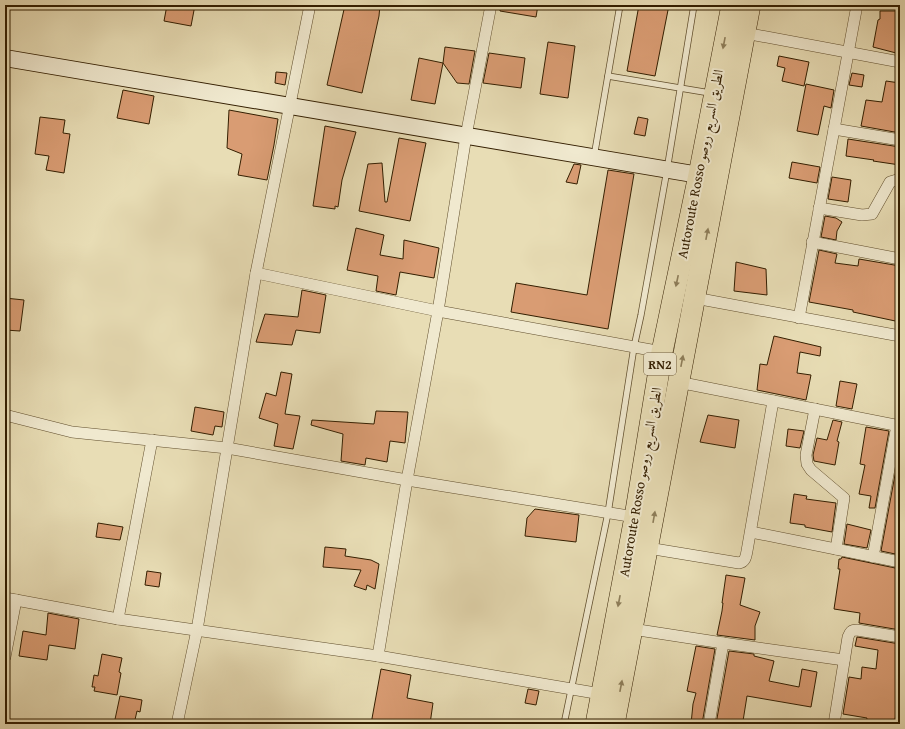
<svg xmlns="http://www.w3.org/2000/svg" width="905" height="729" font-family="'Gentium Book Plus',Amiri,serif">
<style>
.building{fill:#d99c73;stroke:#331e00}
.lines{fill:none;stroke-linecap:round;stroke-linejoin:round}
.lane-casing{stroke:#604e2d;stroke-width:7}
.street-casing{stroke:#604e2d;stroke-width:12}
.secondary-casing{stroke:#331e00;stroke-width:18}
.highway-casing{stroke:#331e00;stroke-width:22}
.lane{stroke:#f0e9cf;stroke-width:5.5}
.street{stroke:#f0e9cf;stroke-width:11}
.secondary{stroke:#f0e9cf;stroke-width:16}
.highway{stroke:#e8ddb5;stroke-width:21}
.oneway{fill:#8e7e5a}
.labels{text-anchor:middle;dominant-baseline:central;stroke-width:4;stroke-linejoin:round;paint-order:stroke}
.shield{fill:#f0e9cf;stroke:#6c5b3e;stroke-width:1}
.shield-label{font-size:13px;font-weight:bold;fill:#331e00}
.street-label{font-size:14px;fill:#331e00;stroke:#f0e9cf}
</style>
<rect width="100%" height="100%" fill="#e8ddb5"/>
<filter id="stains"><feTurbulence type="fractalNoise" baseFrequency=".005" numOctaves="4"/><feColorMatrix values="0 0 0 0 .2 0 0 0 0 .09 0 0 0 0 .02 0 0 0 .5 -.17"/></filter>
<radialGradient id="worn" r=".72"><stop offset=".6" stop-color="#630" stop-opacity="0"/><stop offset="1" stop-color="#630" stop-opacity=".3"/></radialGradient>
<!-- building -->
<g class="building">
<path d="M167,5l11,2 1,-2h16l-4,21 -27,-5z"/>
<path d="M345,5h35l-1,11 -17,77 -35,-8z"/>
<path d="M500,5h38l-2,12 -36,-6z"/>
<path d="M639,5h30l-14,71 -28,-5z"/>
<path d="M880,11h20v43l-27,-7 5,-27 2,-1z"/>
<path d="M548,42l27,4 -7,52 -28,-4z"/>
<path d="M445,47l30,4 -6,33 -12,-1 -14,-20z"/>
<path d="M489,53l36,5 -4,30 -38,-5z"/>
<path d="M779,56l30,6 -5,24 -22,-5 3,-13 -8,-2z"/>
<path d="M419,58l24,5 -8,41 -24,-4z"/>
<path d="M276,72l11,1 -2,12 -10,-2z"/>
<path d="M852,73l12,2 -2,12 -13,-2z"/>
<path d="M886,81l14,2v50l-39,-7 5,-26 16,2z"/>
<path d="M806,84l28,6 -3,18 -7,-2 -6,29 -21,-4z"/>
<path d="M123,90l31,6 -5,28 -32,-6z"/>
<path d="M229,110l49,9 -4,26 -7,35 -29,-5 4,-21 -15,-6z"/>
<path d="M40,117l25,3 -2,13 7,1 -6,39 -18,-3 3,-14 -14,-2z"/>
<path d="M638,117l10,2 -3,17 -11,-2z"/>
<path d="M325,126l31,6 -14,48 -4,27 -3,-1v3l-22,-3z"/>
<path d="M399,138l27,5 -16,78 -51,-10 9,-47 14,-1 3,39h2z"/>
<path d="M848,139l52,8v18l-27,-4 1,-1 -28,-4z"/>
<path d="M792,162l28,5 -3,16 -28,-5z"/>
<path d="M574,164l7,1 -4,19 -11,-2z"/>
<path d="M608,170l26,4 -26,155 -97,-17 5,-29 71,12z"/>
<path d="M832,177l19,3 -3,22 -20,-3z"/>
<path d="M825,216l11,2 6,4 -5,9 -1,9 -15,-3z"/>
<path d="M356,228l28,7 -4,20 23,4 1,-19 35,8 -5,30 -34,-6 -4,23 -20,-4 2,-15 -31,-6z"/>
<path d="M819,250l18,4 -2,9 23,3 1,-7 41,7v56l-47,-10v-2l-44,-8z"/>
<path d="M736,262l30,7 1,26 -33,-4z"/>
<path d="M302,290l24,5 -6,38 -24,-3 -4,15 -36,-3 9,-28 33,3z"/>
<path d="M5,298l19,2 -4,31 -15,-1z"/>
<path d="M774,336l47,11 -1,9 -20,-4 -3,21 14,2 -5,25 -49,-10 3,-26 7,1z"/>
<path d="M281,372l11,2 -7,40 15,2 -7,33 -19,-3 4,-22 -19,-6 7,-25 10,3z"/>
<path d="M840,381l17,3 -5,25 -16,-3z"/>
<path d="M195,407l29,5 -2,15 -7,-1 -2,9 -22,-4z"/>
<path d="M376,411l32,1 -3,31 -15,-2 -3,21 -21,-4 -1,7 -24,-4 2,-27 -32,-9 1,-5 62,4z"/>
<path d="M708,415l31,5 -4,28 -35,-6z"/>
<path d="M833,420l9,2 -5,19 2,1 -4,23 -21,-4 -1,-6 4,-17 10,2z"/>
<path d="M866,427l23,4 -14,77h-6l2,-12 -12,-2 6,-29 -5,-1z"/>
<path d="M788,429l16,2 -4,17 -14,-2z"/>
<path d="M899,453h1v102l-19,-4z"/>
<path d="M794,494l13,2 -1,3 30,4 -4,29 -27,-5v-2l-15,-2z"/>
<path d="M535,509l44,6 -3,27 -51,-6 2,-18z"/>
<path d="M98,523l25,4 -3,13 -24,-3z"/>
<path d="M847,524l24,6 -4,18 -23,-4z"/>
<path d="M325,547l21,2 -1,7 26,4 8,4 -4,25 -8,-4 -1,5 -12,-4 7,-16 -38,-3z"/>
<path d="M842,557l58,12v61l-41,-7 1,-10 -26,-4 6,-40h-2l1,-10h2z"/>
<path d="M147,571l14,2 -2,14 -14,-2z"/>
<path d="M726,575l19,3 -5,27 20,7 -5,14v14l-38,-5 5,-24 1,-8h-1z"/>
<path d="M48,613l31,6 -4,30 -26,-4 -2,15 -28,-4 4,-25 23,4z"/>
<path d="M857,637l43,7v66h-3l-3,14h-28l1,-6 -24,-4 6,-37 12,2 1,-12 14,2 2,-19 -23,-4z"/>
<path d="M696,646l19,3 -13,75h-11l2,-20 3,-11 -9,-2z"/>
<path d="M729,651l25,3v2l20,5 -5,20 30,6 3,-18 15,3 -6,35 -64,-11 -4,25h-3v3h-24z"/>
<path d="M102,654l20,4 -3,14 2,1 -4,22 -23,-4 1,-4h-3l2,-12 4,1z"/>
<path d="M381,669l30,6 -4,23 26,5 -3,21h-59z"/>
<path d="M528,689l11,2 -3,14 -11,-2z"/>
<path d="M120,696l22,4 -2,12 -3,-1 -3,13h-20z"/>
</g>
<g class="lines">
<defs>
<g id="lane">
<path d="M608,76l102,17"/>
<path d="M594,157l26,-152"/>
<path d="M564,724l44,-211 26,-166 7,-32 26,-145 27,-165"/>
</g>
<g id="street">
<path d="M745,33l155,29"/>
<path d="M834,129l66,11"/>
<path d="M819,208l43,7 10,-1 18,-32 10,-3"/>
<path d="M812,242l88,17"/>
<path d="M256,273l182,38 224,41"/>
<path d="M695,298l205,38"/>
<path d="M799,318l58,-313"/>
<path d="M678,382l222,44"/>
<path d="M815,409l-9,46 1,9 4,6 33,28 -8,51"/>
<path d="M5,415l67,17 155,16 180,32 228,37"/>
<path d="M751,532l149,30"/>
<path d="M648,548l91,15c6,-1 7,-6 8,-12l26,-150"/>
<path d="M873,557l24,-132"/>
<path d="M5,598l11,2"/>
<path d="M118,619l34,-179"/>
<path d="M632,629l91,14 -14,81"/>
<path d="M723,643l121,17"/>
<path d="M378,656l29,-176 31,-169 28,-175 25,-131"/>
<path d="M5,657l11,-57 102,19 260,37 223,38"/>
<path d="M177,724l20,-94 59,-357 54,-268"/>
<path d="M834,724l14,-87c2,-5 3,-7 9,-7l43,7"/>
</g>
<path id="secondary" d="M5,58l694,117"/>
<g id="highway">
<path d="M596,724l39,-207 27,-165 37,-177 33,-170"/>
<path d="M614,724l136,-719"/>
</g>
</defs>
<!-- lane casing -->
<use href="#lane" class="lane-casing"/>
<!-- street casing -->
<use href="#street" class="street-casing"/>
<!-- secondary casing -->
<use href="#secondary" class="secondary-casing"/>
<!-- highway casing -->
<use href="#highway" class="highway-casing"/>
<!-- lane -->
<use href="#lane" class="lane"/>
<!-- street -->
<use href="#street" class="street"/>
<!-- secondary -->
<use href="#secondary" class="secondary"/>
<!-- highway -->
<use href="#highway" class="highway"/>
</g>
<!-- one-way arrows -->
<defs><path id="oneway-solid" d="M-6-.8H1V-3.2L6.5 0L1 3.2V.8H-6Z"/></defs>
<g class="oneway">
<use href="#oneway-solid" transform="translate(724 43) rotate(101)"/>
<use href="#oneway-solid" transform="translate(707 234) rotate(-79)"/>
<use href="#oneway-solid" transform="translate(677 281) rotate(102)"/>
<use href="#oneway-solid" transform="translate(682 361) rotate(-79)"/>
<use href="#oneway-solid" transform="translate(654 517) rotate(-80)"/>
<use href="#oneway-solid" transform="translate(619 601) rotate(101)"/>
<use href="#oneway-solid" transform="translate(621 686) rotate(-79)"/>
</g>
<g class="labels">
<!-- shield labels -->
<rect class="shield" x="644" y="353" width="32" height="22" rx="3"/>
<g class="shield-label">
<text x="660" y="364">RN2</text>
</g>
<!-- street labels -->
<g class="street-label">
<text transform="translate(700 164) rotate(-79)">Autoroute Rosso الطريق السريع روصو</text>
<text transform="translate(640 482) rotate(-80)">Autoroute Rosso الطريق السريع روصو</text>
</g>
</g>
<!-- margin -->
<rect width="905" height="729" fill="none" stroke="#e8ddb5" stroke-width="20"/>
<rect x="6" y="6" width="893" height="717" fill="none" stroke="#331e00" stroke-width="2"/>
<rect x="10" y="10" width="885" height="709" fill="none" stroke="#331e00"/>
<rect width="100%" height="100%" filter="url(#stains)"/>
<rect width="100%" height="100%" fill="url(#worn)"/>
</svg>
